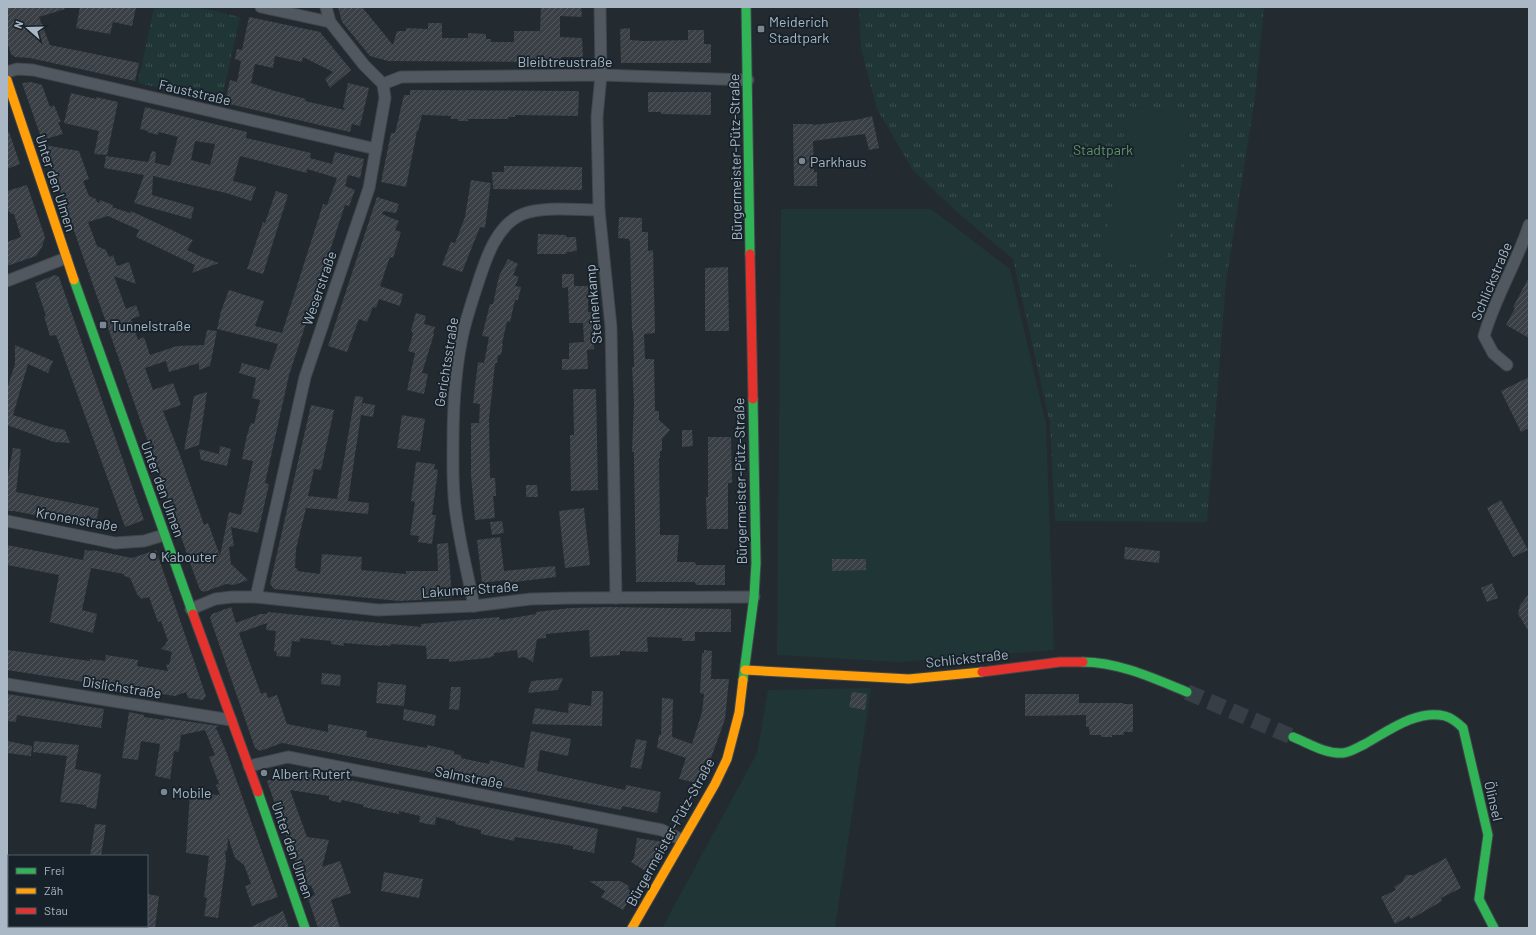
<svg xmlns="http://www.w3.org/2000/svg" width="1536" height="935" font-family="Barlow,sans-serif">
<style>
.grass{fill:url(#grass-tufts)}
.garden{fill:#203536}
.building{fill:url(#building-hatch);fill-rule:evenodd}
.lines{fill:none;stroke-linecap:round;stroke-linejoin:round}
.secondary-tunnel{stroke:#373f46;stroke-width:16;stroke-dasharray:16 8;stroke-linecap:butt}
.street-casing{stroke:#40464b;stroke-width:13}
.fast-casing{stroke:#40464b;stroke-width:11}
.slow-casing{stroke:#40464b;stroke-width:11}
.jam-casing{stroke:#40464b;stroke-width:11}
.street{stroke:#52585f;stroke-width:11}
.fast{stroke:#30b455;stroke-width:9}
.slow{stroke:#ff9f0a;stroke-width:9}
.jam{stroke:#e5322d;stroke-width:9}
.poi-dot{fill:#7b8690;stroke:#16212a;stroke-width:1.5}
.labels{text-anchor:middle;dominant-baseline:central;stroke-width:3.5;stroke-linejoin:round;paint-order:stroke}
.poi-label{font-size:14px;fill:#aab7c4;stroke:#16212a;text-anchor:start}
.street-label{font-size:14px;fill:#aab7c4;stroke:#16212a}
.park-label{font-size:14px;fill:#619566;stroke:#16212a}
</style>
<defs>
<pattern id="grass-tufts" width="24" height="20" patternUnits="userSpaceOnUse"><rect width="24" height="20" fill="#203536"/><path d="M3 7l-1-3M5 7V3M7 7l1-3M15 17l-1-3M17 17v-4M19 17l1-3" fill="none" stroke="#3e5051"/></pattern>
<pattern id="building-hatch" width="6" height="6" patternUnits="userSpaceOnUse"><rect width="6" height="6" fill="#3a4045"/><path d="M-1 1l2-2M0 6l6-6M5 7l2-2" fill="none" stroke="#54595e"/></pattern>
</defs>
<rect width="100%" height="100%" fill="#232a30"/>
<!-- grass -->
<g class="grass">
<path d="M154,7h43l43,10 -19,85 -83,-19z"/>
<path d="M859,7h405l-9,90 -29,185 -19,240 -152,-1 -5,-98 -37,-164 -57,-48 -43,-41 -36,-61 -16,-61z"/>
</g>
<!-- garden -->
<g class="garden">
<path d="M1129,106l60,9 -24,153 -63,-7z"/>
<path d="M781,209h150l79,60 36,155 8,226 -156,12 -121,-7z"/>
<path d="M871,688l-36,240h-173l95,-175 11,-63z"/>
</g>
<!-- building -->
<g class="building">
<path d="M7,7h57l1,2 -26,8 11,28 89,18 -4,18 -105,-23 -15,-1 -4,-3 -4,-13z"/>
<path d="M80,7h56l-4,19 -19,-4 -3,12 -34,-6z"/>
<path d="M338,7h24l31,38 4,-14h9v-3l22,1v-6h14v15h26v-5l18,1v5h5v3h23v-11h26l1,-24h40l1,10 -22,-1v21l22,1 1,19h-22v5l-173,-1 -18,-5 -28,-34z"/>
<path d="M249,17l71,15 31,38 -21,18 -5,-9 8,-7 -30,-15 -1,5 -27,-6 -2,12 -18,-4 -4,19 24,8 31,8 -1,2 40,9 -2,-3 5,-24 21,5 -9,38 -8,-2 -2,8 -125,-29 5,-23 7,2 4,-21 -6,-2 2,-10 5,1z"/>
<path d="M630,28v12l14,1 44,-1v-10h16v14h7v19h-90l-1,-34z"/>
<path d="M31,82l11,3 8,22 4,-2 7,17h-3l5,12 -21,6 -20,-57z"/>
<path d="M410,90l169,1 -1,25 -63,-1v2h-7v2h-40v2h-10v-2h-7v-3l-29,-1 -4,16h-1l-11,56 -25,-5 10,-49h4l9,-38h6z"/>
<path d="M648,92h63v23l-50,-1v-2h-13z"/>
<path d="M71,93l25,6v-2l22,5 -11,53 -13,-1 5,-23 -35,-8z"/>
<path d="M145,107l102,25 -1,6 65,15 -1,5 22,6 3,-12 29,7 -4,19 -12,-3 -3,11 10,4 -6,16 -4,-1 -56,170 -24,108 4,1 -11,49 -27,-6 3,19 -5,1 2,17 17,16 -14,5 -8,-1 -22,8 -4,-2 -7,-19 -149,-426 35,6 10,28 -6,2 6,15 7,3 1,3 2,1 1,-3 13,5 -1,2 18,6 1,-2 62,29 -6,10 15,7 17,6 -27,10 3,-8 -59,-28 3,-7 -31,-14 -20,6 9,24 9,4 3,7 4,-2 4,11 12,-4 7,22 -22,-8 12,33 10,-4 4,11 -9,3 7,21 6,-3 6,18 27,-9 27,-1 3,-15 10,1 -7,35 -11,4v-7l-30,9 -3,-11 -21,7 8,22 20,-7 8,22 -18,6 17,44 24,70 4,-2 12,33 9,-44 12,3 12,-54 -11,-2 5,-24 4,-12 3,1 6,-24 -8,-2 4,-20 -17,-5 3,-10 27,7 9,-26 -61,-15 4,-18 8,-21 35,11 -9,25 27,7 41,-129 4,1 10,-27 -30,-9v4l-67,-17 -7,25 23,6 -5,14 -25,-8 -73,-17 -1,19 42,12 -3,12 -57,-16 10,-28 -40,-7 2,-12 42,6 4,-11 4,1 -1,11 15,3 8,-29 -19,-5 -1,3 -11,-3 1,-1 -8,-2zM195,141l20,3 -5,21 -19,-5z"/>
<path d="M872,116l7,32 -10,2 -4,-16 -52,7 1,31h3v14h-23l-1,-62h20v1l43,-5z"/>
<path d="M7,132h2l11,32 -13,5z"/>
<path d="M504,166l78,1v23l-89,-1 -1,-17h12z"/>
<path d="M471,180l20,3 -6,45 -5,-1 -18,45 -20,-7 9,-23 4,1 10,-26z"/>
<path d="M27,185l18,52 -3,10 -6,9 -29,10v-24l14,-5 -7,-23h-3l-1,-2 -3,-1v-20z"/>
<path d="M276,191l12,4 -25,79 -16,-5 16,-47 2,1z"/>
<path d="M377,197l22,7 -3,9 -13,-2 -1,3 17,7 -4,9 6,2 -8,26 -3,-1 -10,29 23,8 -3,12 -21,-7 -3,9 -3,-1 -6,15 -8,-3 -12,33 -19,-6z"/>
<path d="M619,217l23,1v14h6v19l5,-1 2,83 -11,1 1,25h9l1,52h4v9l11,10 -8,9v12h-2v7h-1l1,77h19l-2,27h18l1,3h29v20h-29l-1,-3h-59l-2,-123v-7h-2l2,-50 -2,-35h2l-1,-36h-1l-2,-90 -1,-1v-1l-11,-1z"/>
<path d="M538,234l28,1v2h10l1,14 -10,1 -1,2h-29z"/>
<path d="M508,259l10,5 -5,11 6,2 -4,9 6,1 -3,13h-3l-5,22 -3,-1 -5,23h1l-2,11h-3l-1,8h-2l-4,38 -2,18 1,59h5l1,18h-3l2,22 -20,2 -4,-45v-52h8l1,-19 -7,-1 5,-41 6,1 5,-26 -7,-1 8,-32h3l6,-28z"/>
<path d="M728,267l1,64h-24v-63z"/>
<path d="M562,274h12v12h14v26h4l2,37 -7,1 1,19 -26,1v-11h7v-16l15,-1 -1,-19h-14l-1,-36 -6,1z"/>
<path d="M55,275l4,2 85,243 -19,7 -69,-192 -6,1 -6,-20h2l-11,-33z"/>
<path d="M1529,277v61l-23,-13 9,-17 -2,-1z"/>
<path d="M416,313l10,3 -2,8 11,3 -2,7h1l-12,39 6,1 -4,20 -17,-4 8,-37 -7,-2 5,-17 -2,-4z"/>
<path d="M15,345l38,16 -5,12 -20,-9 -15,51 37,12 15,3 5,13 -16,-1 -47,-17v-36l8,-25z"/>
<path d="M1529,377v51l-8,4 -20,-41z"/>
<path d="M573,389h23l2,101 -27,1 -1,-56h4z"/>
<path d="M207,392l-8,53 -15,5 10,-54z"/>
<path d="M355,396l8,1 -2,16 2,-10 12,2 -2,12 -12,-2 -13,86 21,2 -1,11 -62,-6 -10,41 -1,19 3,1 -1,2 23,3 2,-20 40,3 -1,13 45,4v-3h32l-1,-27 11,-1 4,55 -52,3 -126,-12 -4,-5 41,-179 23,5 -13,60 -7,-1 -6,27 29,3z"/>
<path d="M402,415l23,4 -5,32 -23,-3z"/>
<path d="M682,430h10l1,16 -11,1z"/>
<path d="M708,437h23l1,46h-4v46h-21l-1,-32h2z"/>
<path d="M220,446l11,3 -4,17 -26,-6 -2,-11 20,5z"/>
<path d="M13,448l8,1 -5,43 83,16 -4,19 -81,-16h-7v-30z"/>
<path d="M416,462l19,2 -1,5 4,1 -6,45h4l-4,29 -14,-2 1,-6 -9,-1 5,-33 -4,-1z"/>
<path d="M526,485h11l1,12h-12z"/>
<path d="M1501,500l27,50 -15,7 -26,-49z"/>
<path d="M584,508l6,57 -25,3 -6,-57z"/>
<path d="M502,521l2,12 -12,2 -2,-13z"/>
<path d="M500,537l4,34 51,-5 1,11 -51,6v-3l-23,3 -5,-43z"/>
<path d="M7,545l76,15 2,-10 7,1 1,-1 39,8 24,-8 50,146 -3,4 -15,-2 -2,-6 -11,4 -168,-26v-20l83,11v-2l15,2 1,-6 32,5 -1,6 31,5 -2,-7 3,1 3,-13 -11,-3 5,-5v-2l2,-1 -7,-20 -3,1 -9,-25 -8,2 -1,-2 -2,-1 -8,-18 -6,-2v-2l-33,-6 -9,42 15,4 -4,19 -43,-11 9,-47 -52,-10z"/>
<path d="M1125,547l35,4 -1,12 -35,-4z"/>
<path d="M832,559h34v11l-34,1z"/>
<path d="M1492,583l6,15 -11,4 -6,-14z"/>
<path d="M1529,594v38l-11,-18 2,-9z"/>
<path d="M231,607l5,16 24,-9h7l1,-2 153,15v-3l78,-7 1,3 36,-6v-2l34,-4 39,-1 122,2v23h-36v9h-13v-3l-35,-1 1,15 -28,-1v4l-30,2 -1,-27 -43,4v4l-9,1 -4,23 -9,-5 -6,1 -1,-8 -23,3v3l-6,2 -39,4v-3h-22l-1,-13 -35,-2v2l-9,-1v1l-38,-3v3l-13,-2v-3l-31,-3v4l-8,-1 -2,16 -14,-1 1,-4 -3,-1 2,-20 -10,-1 1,-7 -28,10 22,61 5,-2 2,6 9,-3 10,29 41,8v-8l39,7 -1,6 61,11v-3l27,6v3l7,1v3l28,6 1,-4 34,8 7,-37 40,8 -3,17 -28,-6 -3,21 88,19 1,-5 35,7 -4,21 -35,-7 -1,4 -339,-67 -22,8 -5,-3 -45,-130 2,-4z"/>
<path d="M704,650l8,1 -1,28h18l-4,40 -14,39 -6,3 -8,22 -18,-4 7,-21 -29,-10 2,-13h2l1,-37 11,1 -1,38 20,7 10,-32 2,-18 -4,-1 2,-40h2z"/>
<path d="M322,673l19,2 -1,11 -19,-2z"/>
<path d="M563,678l-5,12 -30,3 3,-12z"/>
<path d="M378,682l28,3 -2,21 -28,-3z"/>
<path d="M451,687h10l-2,23 -10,-1z"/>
<path d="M592,691h11l-1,35 -70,-2 3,-16 33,5 1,-10 22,3z"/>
<path d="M852,692l15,2 -2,16 -16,-3z"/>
<path d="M7,694l97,15 -3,19 -84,-13 -1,7 -9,-1z"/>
<path d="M1025,694h54v9h44l1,1h9v28h-9v3h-12v2h-11v-2h-11l-1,-8h-3v-12l-61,1z"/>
<path d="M404,709l32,6 -2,11 -31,-6z"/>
<path d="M129,712l15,3v2l20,3v-2l55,8 -4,2 2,2 9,21 52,146 -26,9 -7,-20 6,-2 -7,-19 -9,-7 -7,-21 -1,15 -2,-2 1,11 -8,57 -14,-2 3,-18 -3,-1 5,-41 -23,-3 4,-60 30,2 -4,-10 3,-1 -10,-27 6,-2 -10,-25 -24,5 -2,15 -1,2 -4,-1 -4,28 -15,-3 5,-32 -19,-3 -3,19 -16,-2z"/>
<path d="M636,739l11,2 -6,28 -11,-2z"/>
<path d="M7,741l25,5 -1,10 -24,-3z"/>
<path d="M34,741l45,4 -4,24 26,5 -5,35 -10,-2v-2l-26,-3 7,-46 -34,-4z"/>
<path d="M299,770l299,59 -4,24 -21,-4v-3l-58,-9 -1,4 -9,-2 -24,-5v-4l-18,-4 -8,-2 1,-2 -20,-5 -1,8 -8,-1 -8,-2 1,-6 -21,-5v3l-36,-7 1,-2 -22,-5 -1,3 -12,-3v-4l-39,-6 17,47 22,3 -7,27 18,-6 11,32 -20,7 9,28h-22l-10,-30 7,-3 -4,-10 -7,2 -37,-106z"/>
<path d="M95,824l11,1 -5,31h-11z"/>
<path d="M637,838l27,4 -17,30 -16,-10 3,-4z"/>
<path d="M1446,858l15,30 -20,10 1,3 -31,18 -2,-3 -14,8 -14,-27 15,-7 -2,-3 8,-5 4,-7h8z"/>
<path d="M384,872l39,7 -4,19 -38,-7z"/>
<path d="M589,881h31l9,5 -1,3 5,4 -10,17 -22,-13 4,-6z"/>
<path d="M147,894l12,2 -4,32h-8z"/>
<path d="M283,911l6,17h-40z"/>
</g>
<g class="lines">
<!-- secondary-tunnel -->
<path class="secondary-tunnel" d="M1187,692l106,45"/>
<defs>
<g id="street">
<path d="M261,7l69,15"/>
<path d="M600,7l1,68 -4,42 2,93 12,117 5,271"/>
<path d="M7,72l10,-3 16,1 343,79"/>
<path d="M383,84l18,-7 200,-2 147,5"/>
<path d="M7,281l59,-23"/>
<path d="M1507,365l-14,-12 -9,-17c11,-39 33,-73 45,-111"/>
<path d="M7,521l108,22 29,-2 20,-6"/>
<path d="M256,597l49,-220 64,-189 16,-90 -2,-14 -19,-19 -34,-43 -4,-15"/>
<path d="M474,606c-6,-31 -14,-62 -18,-92 -4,-24 -3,-47 -3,-70 0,-38 2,-77 11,-115 4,-15 9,-31 14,-46 8,-25 19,-59 45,-69 19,-8 54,-4 76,-4"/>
<path d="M191,609l24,-10 17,-2h24l122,13 96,-4 57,-7 41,-1 182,-1"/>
<path d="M7,684l224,36"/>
<path d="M249,766l39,-9 374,73 20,10"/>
</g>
<g id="fast">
<path d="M746,7l4,247"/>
<path d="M74,280l119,334"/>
<path d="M1083,662c36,0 72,17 104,30"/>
<path d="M743,680l11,-83 2,-34 -3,-164"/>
<path d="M1293,737c15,6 32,17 50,16 8,-1 15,-6 22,-9 23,-13 52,-35 80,-28 7,2 13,7 18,12l25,107 -9,64 15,29"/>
<path d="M258,792l47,136"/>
</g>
<g id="slow">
<path d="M7,80l67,200"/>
<path d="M745,670l164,9 73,-7"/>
<path d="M632,928l83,-144 12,-25 12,-46 4,-33"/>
</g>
<g id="jam">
<path d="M750,254l3,145"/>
<path d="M193,614l65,178"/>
<path d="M982,672l78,-10h23"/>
</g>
</defs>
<!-- street casing -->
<use href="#street" class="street-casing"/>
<!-- fast casing -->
<use href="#fast" class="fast-casing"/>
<!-- slow casing -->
<use href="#slow" class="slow-casing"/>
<!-- jam casing -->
<use href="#jam" class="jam-casing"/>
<!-- street -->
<use href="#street" class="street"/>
<!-- fast -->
<use href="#fast" class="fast"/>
<!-- slow -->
<use href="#slow" class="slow"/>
<!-- jam -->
<use href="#jam" class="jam"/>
</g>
<!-- markers -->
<g class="poi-dot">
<rect x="757" y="25" width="8" height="8" rx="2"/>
<circle cx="802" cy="161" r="4"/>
<rect x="99" y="321" width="8" height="8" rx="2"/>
<circle cx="153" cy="556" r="4"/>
<circle cx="264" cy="773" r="4"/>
<circle cx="164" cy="792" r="4"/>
</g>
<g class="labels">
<!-- poi labels -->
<g class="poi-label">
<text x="769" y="21">Meiderich<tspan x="769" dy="16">Stadtpark</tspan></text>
<text x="810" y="161">Parkhaus</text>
<text x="111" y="325">Tunnelstraße</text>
<text x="161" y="556">Kabouter</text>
<text x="272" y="773">Albert Rutert</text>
<text x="172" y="792">Mobile</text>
</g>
<!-- street labels -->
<g class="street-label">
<text x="565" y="61">Bleibtreustraße</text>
<text transform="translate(195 92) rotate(13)">Fauststraße</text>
<text transform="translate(735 157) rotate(-91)">Bürgermeister-Pütz-Straße</text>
<text transform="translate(56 183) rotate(72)">Unter den Ulmen</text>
<text transform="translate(1491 281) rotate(-67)">Schlickstraße</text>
<text transform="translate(319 288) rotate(-71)">Weserstraße</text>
<text transform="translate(593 304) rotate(-95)">Steinenkamp</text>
<text transform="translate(446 362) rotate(-81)">Gerichtsstraße</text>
<text transform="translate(740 481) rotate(-91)">Bürgermeister-Pütz-Straße</text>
<text transform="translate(163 489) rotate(70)">Unter den Ulmen</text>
<text transform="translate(77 519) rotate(10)">Kronenstraße</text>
<text transform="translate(470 589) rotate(-4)">Lakumer Straße</text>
<text transform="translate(967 658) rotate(-6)">Schlickstraße</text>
<text transform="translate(122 687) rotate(9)">Dislichstraße</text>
<text transform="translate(469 777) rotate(11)">Salmstraße</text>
<text transform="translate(1494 801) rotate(77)">Ölinsel</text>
<text transform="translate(670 832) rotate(-61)">Bürgermeister-Pütz-Straße</text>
<text transform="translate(293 850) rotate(71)">Unter den Ulmen</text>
</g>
<!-- park labels -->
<g class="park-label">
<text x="1103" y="149">Stadtpark</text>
</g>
</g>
<!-- border -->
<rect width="1536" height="935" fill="none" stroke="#aab7c4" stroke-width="16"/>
<!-- legend -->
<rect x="8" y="855" width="140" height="72" fill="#16212a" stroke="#515d68"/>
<rect x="16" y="868" width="20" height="6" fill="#30b455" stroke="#515d68"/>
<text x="44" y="875" font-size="12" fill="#aab7c4">Frei</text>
<rect x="16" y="888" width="20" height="6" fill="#ff9f0a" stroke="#515d68"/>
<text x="44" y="895" font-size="12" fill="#aab7c4">Zäh</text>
<rect x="16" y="908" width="20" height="6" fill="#e5322d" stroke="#515d68"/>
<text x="44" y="915" font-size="12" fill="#aab7c4">Stau</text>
<!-- north arrow -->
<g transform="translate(28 28) rotate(290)" stroke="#16212a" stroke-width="3" paint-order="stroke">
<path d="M0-3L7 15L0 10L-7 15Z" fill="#aab7c4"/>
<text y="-6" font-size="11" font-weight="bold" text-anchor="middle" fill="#aab7c4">N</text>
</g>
</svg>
